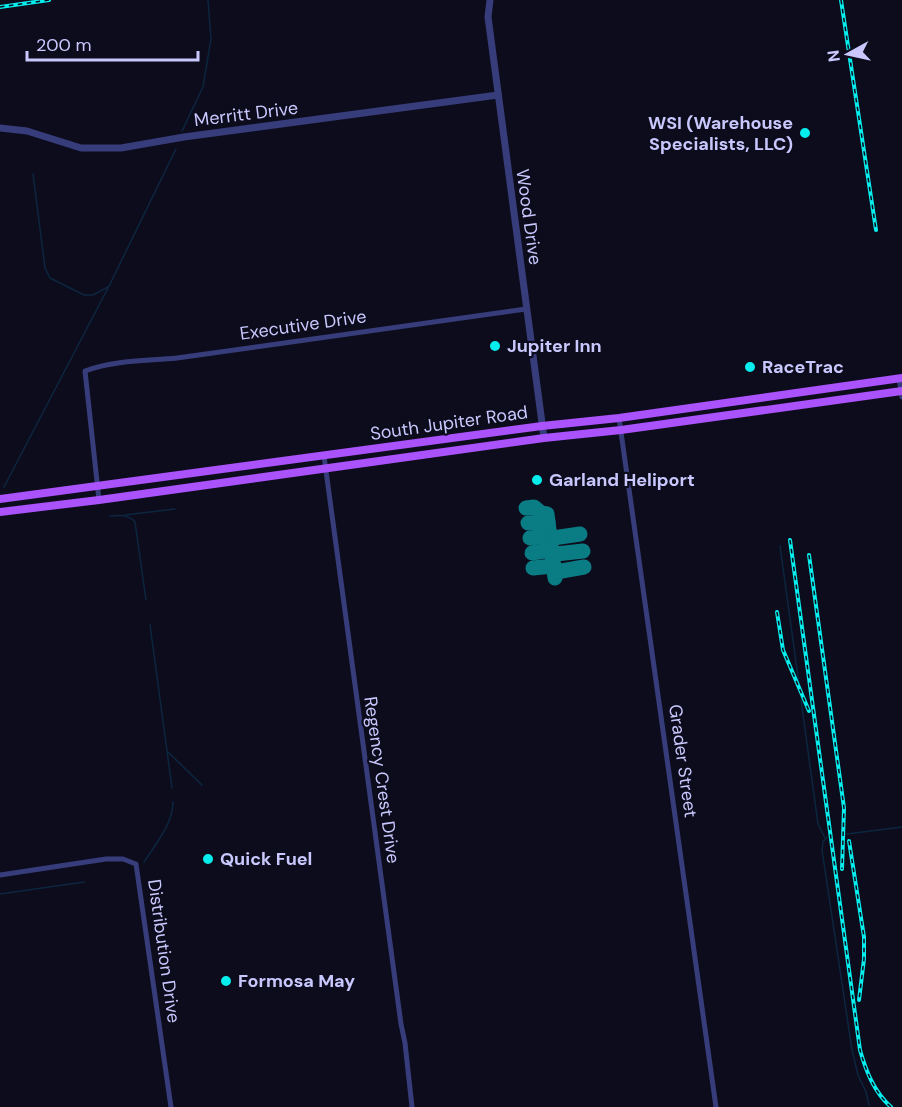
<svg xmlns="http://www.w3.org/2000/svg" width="902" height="1107" font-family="'DM Sans',sans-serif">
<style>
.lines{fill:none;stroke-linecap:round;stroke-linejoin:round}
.stream{stroke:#0c2640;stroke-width:1.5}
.taxiway{stroke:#097c84;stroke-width:15}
.minor{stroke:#373c7b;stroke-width:5}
.tertiary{stroke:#373c7b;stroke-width:7}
.primary{stroke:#aa52fc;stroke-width:8}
.rail-casing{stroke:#05edec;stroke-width:4}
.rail{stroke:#0d0c1c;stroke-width:1.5;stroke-dasharray:4.5;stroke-linecap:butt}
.poi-dot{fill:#05edec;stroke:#0d0c1c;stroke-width:2}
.labels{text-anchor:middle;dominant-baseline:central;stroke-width:4.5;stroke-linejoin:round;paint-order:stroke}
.street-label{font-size:18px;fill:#c9c8fe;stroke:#0d0c1c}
.poi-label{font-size:18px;font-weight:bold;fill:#c9c8fe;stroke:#0d0c1c;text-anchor:start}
</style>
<rect width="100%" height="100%" fill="#0d0c1c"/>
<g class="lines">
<!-- stream -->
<g class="stream">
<path d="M182,131l21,-44 8,-48 -3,-39"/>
<path d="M33,174l12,94 5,10 34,17h9l15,-8"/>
<path d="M4,487l105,-201 67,-137"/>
<path d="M125,515l50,-6"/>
<path d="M110,516c10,-1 18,-2 25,6l11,78"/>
<path d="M780,546l19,138"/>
<path d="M150,625l22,163"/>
<path d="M801,700l17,124 7,14"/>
<path d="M168,752l34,33"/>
<path d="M847,834l55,-7"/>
<path d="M827,837l-4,5 -1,8 30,200 6,25 8,17 3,13"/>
<path d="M144,862c11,-17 29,-38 29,-60"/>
<path d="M0,894l84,-12"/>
</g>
<!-- taxiway -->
<g class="taxiway">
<path d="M526,508l8,-1 7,6 6,1 8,64"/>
<path d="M528,523l20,-1"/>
<path d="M530,538l18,-2 2,1"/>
<path d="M551,541l2,-3 27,-4"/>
<path d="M532,553l18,-3 3,2"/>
<path d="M553,556l3,-2 27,-3"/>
<path d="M533,568l20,-2 2,1"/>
<path d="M556,572l28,-5"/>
</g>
<!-- minor -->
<g class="minor">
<path d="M899,378l3,19"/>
<path d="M619,418l97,689"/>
<path d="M324,456l77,568 4,19 7,64"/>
<path d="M99,500l-14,-129c28,-11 63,-10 92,-13l349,-49"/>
<path d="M0,875l106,-16h17l13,5 35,243"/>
</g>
<!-- tertiary -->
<g class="tertiary">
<path d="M490,0l-2,17 56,421"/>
<path d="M0,128l27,3 54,17h40l63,-11 314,-42"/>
</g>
<!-- primary -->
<g class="primary">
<path d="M0,499l542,-73 77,-8 283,-40"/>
<path d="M0,512l99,-12 445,-62 77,-8 281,-39"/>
</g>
<defs>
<g id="rail">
<path d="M841,0l35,230"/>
<path d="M0,7l49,-7"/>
<path d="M790,540l70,510c6,21 14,42 31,57"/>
<path d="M809,555l35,253 -2,61"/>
<path d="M777,612l6,38 26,61"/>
<path d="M849,841l15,96v22l-5,41"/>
</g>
</defs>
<!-- rail casing -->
<use href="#rail" class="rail-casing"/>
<!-- rail -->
<use href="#rail" class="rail"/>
</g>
<!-- markers -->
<g class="poi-dot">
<circle cx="805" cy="133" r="6"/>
<circle cx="495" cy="346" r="6"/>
<circle cx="750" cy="367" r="6"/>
<circle cx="537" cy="480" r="6"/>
<circle cx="208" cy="859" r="6"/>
<circle cx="226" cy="981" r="6"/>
</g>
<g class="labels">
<!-- street labels -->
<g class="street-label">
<text transform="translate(246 114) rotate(-7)">Merritt Drive</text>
<text transform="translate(529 217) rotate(82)">Wood Drive</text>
<text transform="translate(303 325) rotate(-8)">Executive Drive</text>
<text transform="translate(449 423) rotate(-8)">South Jupiter Road</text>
<text transform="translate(683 761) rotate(82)">Grader Street</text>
<text transform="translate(382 780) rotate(82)">Regency Crest Drive</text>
<text transform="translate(164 951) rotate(82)">Distribution Drive</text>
</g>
<!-- poi labels -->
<g class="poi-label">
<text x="793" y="123" text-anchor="end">WSI (Warehouse<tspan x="793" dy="21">Specialists, LLC)</tspan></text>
<text x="507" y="346">Jupiter Inn</text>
<text x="762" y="367">RaceTrac</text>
<text x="549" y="480">Garland Heliport</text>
<text x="220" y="859">Quick Fuel</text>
<text x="238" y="981">Formosa May</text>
</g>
</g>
<!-- north arrow -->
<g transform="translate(848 54) rotate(262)" stroke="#0d0c1c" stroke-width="4.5" paint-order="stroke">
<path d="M0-4.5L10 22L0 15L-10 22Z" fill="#c9c8fe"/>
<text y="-9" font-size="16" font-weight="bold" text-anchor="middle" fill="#c9c8fe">N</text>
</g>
<!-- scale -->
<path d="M27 51v9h171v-9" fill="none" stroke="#c9c8fe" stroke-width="3"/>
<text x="36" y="51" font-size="18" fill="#c9c8fe" stroke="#0d0c1c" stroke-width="4.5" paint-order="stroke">200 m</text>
</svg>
